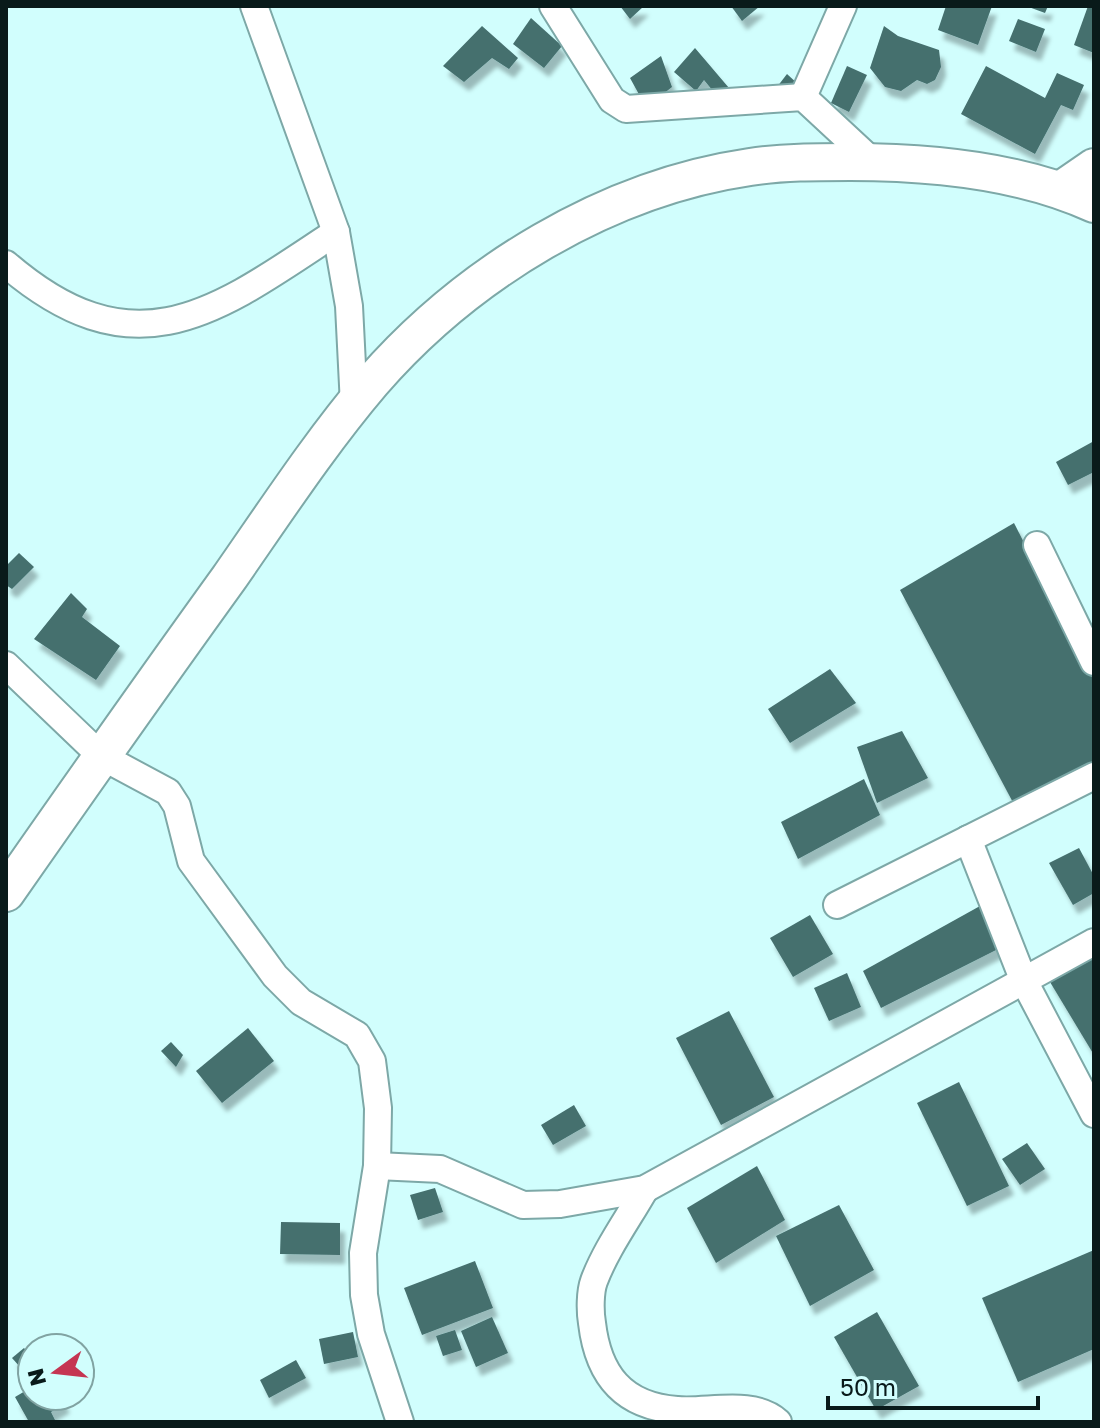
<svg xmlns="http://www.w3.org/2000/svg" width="1100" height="1428" font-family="'Golos Text',sans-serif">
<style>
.building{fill:#456f6e;filter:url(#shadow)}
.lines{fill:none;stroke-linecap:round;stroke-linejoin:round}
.street-casing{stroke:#7da8a7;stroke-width:30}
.secondary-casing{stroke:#7da8a7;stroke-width:40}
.street{stroke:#fff;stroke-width:26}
.secondary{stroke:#fff;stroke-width:36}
</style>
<defs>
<filter id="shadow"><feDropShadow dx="5" dy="9" stdDeviation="2" flood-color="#0004"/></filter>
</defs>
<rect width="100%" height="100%" fill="#d1fefd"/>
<!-- building -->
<g class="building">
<path d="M620,6h24l-14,13z"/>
<path d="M731,6h29l-18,15z"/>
<path d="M946,6h46l-14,39 -40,-15z"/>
<path d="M1026,6h22l-3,7z"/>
<path d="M1088,6h6v47l-20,-8z"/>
<path d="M531,18l31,28 -18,22 -31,-24z"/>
<path d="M1018,19l27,10 -9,23 -27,-11z"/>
<path d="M482,26l36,32 -9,11 -17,-11 -28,24 -21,-16z"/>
<path d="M884,26l14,10 41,14 2,17 -6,13 -8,4 -10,-4 -16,11 -16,-4 -15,-19z"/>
<path d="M695,48l34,40 -11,9 -14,-17 -8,11 -22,-19z"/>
<path d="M661,56l11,31 -14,11 -2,-6 -15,6 -11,-20z"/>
<path d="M847,66l20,9 -18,37 -18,-9z"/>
<path d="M986,66l59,32 12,-25 27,12 -11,25 -12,-5 -26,49 -74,-40z"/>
<path d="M787,74l12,11 -22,2z"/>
<path d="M1094,441v31l-26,13 -12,-23z"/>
<path d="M1014,523l80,157v90l-77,40 -117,-220z"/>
<path d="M19,553l15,14 -22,22 -6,-4v-19z"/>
<path d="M71,593l16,16 -5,8 38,29 -24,34 -62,-41z"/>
<path d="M830,669l26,34 -66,40 -22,-34z"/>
<path d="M902,731l26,47 -51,25 -20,-56z"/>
<path d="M864,779l16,36 -82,44 -17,-37z"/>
<path d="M1079,848l15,28v17l-21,12 -24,-42z"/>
<path d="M980,906l22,41 -121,61 -18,-37z"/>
<path d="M810,915l23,39 -40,23 -23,-39z"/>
<path d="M1094,952v103l-47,-78z"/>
<path d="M847,973l14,34 -32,14 -15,-33z"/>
<path d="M729,1011l45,86 -53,28 -45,-87z"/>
<path d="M248,1028l26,33 -52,42 -26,-32z"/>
<path d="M171,1042l12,13 -7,12 -15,-16z"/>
<path d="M959,1082l50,104 -42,20 -50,-103z"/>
<path d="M574,1105l12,21 -33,19 -12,-20z"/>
<path d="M1027,1143l18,26 -25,16 -18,-26z"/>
<path d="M757,1166l28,54 -69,43 -29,-55z"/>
<path d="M435,1188l8,24 -25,8 -8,-25z"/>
<path d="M839,1205l35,65 -64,36 -34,-70z"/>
<path d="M281,1222l59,1v32l-60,-1z"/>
<path d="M1094,1250v99l-76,33 -36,-84z"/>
<path d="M475,1261l18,47 -71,27 -18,-47z"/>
<path d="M877,1312l42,74 -43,24 -42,-73z"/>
<path d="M492,1317l16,36 -32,14 -15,-36z"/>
<path d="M455,1330l7,20 -19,6 -7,-20z"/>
<path d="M353,1332l5,25 -34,7 -5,-25z"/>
<path d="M24,1348l8,9v15l-4,4 -16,-18z"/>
<path d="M296,1360l10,18 -37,20 -9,-18z"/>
<path d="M32,1387v9h28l5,8 -14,8 5,10h-27l-14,-25z"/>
</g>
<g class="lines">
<defs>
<g id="street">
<path d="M254,6l82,226 13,74 5,99"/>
<path d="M553,6l59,94 14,9 177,-12 70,65"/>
<path d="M803,97l40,-91"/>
<path d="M6,264c129,111 210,48 330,-32"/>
<path d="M1037,545l57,117"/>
<path d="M6,665l95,91 67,36 9,14 14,55 84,115 26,26 56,33 15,26 6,47 -1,58 -14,87 1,42 7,39 29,88"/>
<path d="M968,839l55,140 71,135"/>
<path d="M837,905l257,-129"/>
<path d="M377,1166l63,3 83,36 37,-1 85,-15 449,-247"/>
<path d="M645,1189c-17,30 -39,60 -51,92 -4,11 -4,30 -2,42 6,51 30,83 85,87 30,3 76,-11 101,12"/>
</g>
<g id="secondary">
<path d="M1062,189l32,-22"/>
<path d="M6,893c74,-106 148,-211 223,-315 46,-66 91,-135 143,-196 95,-109 234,-194 378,-215 33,-5 66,-5 100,-5 80,0 170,8 244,42"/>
</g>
</defs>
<!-- street casing -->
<use href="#street" class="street-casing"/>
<!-- secondary casing -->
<use href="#secondary" class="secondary-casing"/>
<!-- street -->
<use href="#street" class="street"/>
<!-- secondary -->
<use href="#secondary" class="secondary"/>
</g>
<!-- border -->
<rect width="1100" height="1428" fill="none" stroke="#091a1a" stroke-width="16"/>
<!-- north arrow -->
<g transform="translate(56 1372) rotate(255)"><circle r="38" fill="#d1fefd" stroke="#81a3a2" stroke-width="2"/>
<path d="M0-6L14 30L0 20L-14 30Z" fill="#c53552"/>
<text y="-12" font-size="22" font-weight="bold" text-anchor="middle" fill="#091a1a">N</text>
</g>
<!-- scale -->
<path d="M828 1396v12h210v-12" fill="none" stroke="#091a1a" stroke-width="4"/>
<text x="840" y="1396" font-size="24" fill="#091a1a" stroke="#d1fefd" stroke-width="6" paint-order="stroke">50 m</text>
</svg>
